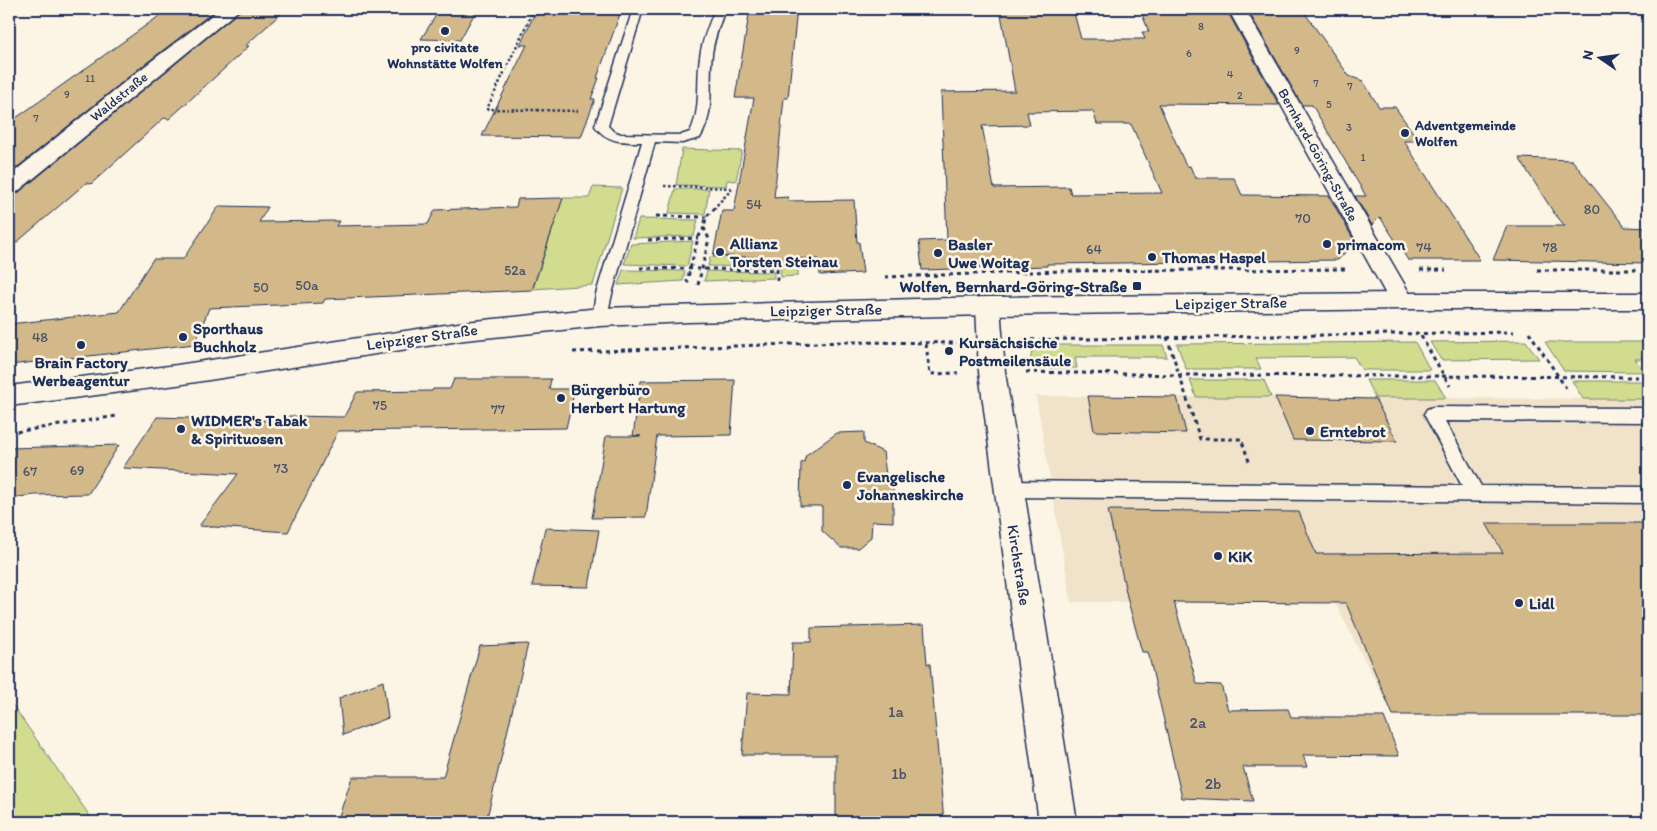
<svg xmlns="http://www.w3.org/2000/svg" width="1657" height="831" font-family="Itim,sans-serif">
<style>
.built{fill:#f0e3c9}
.green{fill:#d1dc8f;stroke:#768676}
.building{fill:#d3b989;stroke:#1b2f5e;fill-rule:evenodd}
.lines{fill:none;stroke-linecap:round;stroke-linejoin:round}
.lane-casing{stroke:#1b2f5e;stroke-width:3}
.street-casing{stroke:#1b2f5e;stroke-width:3}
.primary-casing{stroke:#1b2f5e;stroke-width:3}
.path-far1{stroke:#1b2f5e;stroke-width:2.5;stroke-dasharray:2.5 2.5;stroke-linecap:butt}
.path{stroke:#1b2f5e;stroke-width:3;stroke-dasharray:4 4;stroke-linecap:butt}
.lane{fill:#fcf5e5;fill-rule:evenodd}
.street{fill:#fcf5e5;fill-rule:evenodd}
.primary{fill:#fcf5e5;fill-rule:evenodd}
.poi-dot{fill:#1b2f5e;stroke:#fcf5e5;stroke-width:2}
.labels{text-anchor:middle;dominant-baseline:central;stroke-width:5;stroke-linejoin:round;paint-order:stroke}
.far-number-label{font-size:11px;fill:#495269}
.far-poi-label{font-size:14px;font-weight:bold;fill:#1b2f5e;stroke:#fcf5e5}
.far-street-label{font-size:14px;fill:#1b2f5e;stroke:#fcf5e5}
.number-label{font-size:14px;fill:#495269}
.poi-label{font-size:16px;font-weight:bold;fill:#1b2f5e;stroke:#fcf5e5;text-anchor:start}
.street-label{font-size:16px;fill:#1b2f5e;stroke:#fcf5e5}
.near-number-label{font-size:16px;fill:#495269}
</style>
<rect width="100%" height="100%" fill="#fcf5e5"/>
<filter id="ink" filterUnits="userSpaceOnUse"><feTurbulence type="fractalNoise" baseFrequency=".02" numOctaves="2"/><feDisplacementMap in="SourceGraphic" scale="10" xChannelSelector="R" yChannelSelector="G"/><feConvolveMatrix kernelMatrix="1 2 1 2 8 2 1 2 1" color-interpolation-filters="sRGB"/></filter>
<g filter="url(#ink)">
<!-- built -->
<path class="built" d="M1036,396l612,3v316h-255l-58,-112 -264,-1z"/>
<!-- green -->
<g class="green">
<path d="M682,149l60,2 -6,30 -9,-1 -1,6 -50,-1z"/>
<path d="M593,187l29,1 -29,97 -60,4 30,-91h26z"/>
<path d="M675,189h34l-4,25 -36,-1z"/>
<path d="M780,214h18v62l-17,1 -1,-10 -72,-1 2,-9 64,2z"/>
<path d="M639,219l59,1 -4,16 -61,2z"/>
<path d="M693,241l-6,25 -63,-2 7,-20z"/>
<path d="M623,270l62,1 -2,10 -65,4z"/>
<path d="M707,271l67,1v6l-70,3z"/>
<path d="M1526,341l13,18 -98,1 -11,-18z"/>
<path d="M1415,342l15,28h-68l-8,-13 -98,1 5,11h-75l-9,-25z"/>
<path d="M1545,342h103v17h-13l10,13 -81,-1z"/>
<path d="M1041,345h122l4,12h-92l2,11h-45c-2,-11 -3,-18 9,-23z"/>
<path d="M1190,380h74l7,17h-75z"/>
<path d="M1366,380h69l11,18h-71z"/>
<path d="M1572,381h76v18h-65z"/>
<path d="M9,700l85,122h-85z"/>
</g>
<!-- building -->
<g class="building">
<path d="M169,9h48l-81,62 -127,103v-51z"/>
<path d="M242,9h44l-41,37h4l-80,73 -5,-1 -73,66 -5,-1 -77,66v-54l9,-2z"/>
<path d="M440,9h37l-17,31 -39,-1z"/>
<path d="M548,9h71l-2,5h3l-23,64h2l-8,21h4l-14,38 -99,-1 45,-91h-7l14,-30 12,-3z"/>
<path d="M750,9h47l-9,89h-4l-10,100 14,-1 -1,4 67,-1 3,42h2l4,31 -43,2 -1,-16 -106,-3 9,-45h12l20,-113h-19z"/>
<path d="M1000,9h73l8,30h64l-3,-7h7l-9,-23h86l53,96 -120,-1 27,62h4l5,12h39l8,17 87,1 26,46 -17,18 -291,4v2l-125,4 -3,-29 28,-1 -6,-148 74,-1zM1093,111l4,13h34l31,69 -91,1 -2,-7 -75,1 -12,-62 48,-1 -3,-13z"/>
<path d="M1247,9h55l47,67 14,5 16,26h16l24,34h-15l76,119h-72l-28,-43 -8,8 -17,-29h11l-54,-91h-10z"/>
<path d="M1519,158l53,2 53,67 23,1v35l-155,-3 14,-34h58l-11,-13z"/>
<path d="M563,198l-31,92 -207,9 -2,4 -114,5 -14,36 -186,21v-41l110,-12 34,-53h30l36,-53 49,1 -9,15 80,-1 -3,5 92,-2 7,-14 81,-3 2,-8z"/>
<path d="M454,379h97l-2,10h26l-9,39 -228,3 -50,101 -89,-6 39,-52 -115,-6 34,-51 130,4 2,-5 55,1 13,-25 75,-1 1,-2h17z"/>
<path d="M735,380l-4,55 -74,1 -11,81 -54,1 14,-82h35h-8l8,-55z"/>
<path d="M1088,396l89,1 9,36 -92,-2z"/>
<path d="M1275,397l100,2 22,42 -104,-1z"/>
<path d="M864,432v11l19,9 4,31h6v39l-21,-1 -1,16 -13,11h-17l-19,-17v-25h-22l1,-43 3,-1 2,-7 31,-22z"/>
<path d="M119,445l-31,49 -53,1 -26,3v-50z"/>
<path d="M1108,510l191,2 17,42 187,-1 -17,-30h162v192h-255l-47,-112 -172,-1 23,82 24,1 7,25 60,-1 3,8h93l15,39 -96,-1 4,12h-64l10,34 -71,-3 -34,-146h-6l-14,-51z"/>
<path d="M545,528l54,2 -10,57 -57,-1z"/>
<path d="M924,625l3,39h3l14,158h-108v-67h-94l5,-62 44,1 2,-52h18v-14z"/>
<path d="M528,644l-42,178h-149l15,-45h91l37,-131z"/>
<path d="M383,681l5,37 -45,17 -4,-37z"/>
</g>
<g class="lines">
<defs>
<g id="lane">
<path d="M633,9h10l-35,117 5,5 8,3 60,1 9,-3c12,-24 6,-50 10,-75 2,-17 9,-33 15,-48h10c-5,15 -11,29 -13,45 -4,28 4,58 -12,84l-18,5 -27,-1 -43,152 -6,27 -6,2 -6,-2 -2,-4 4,-23 46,-152c-19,0 -35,1 -47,-16z"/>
<path d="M1433,407l215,1v14l-203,-1 36,65 167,1v16l-640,-6 -7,-3 -2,-5 2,-5 7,-3 454,5 -38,-72 3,-5z"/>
</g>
<g id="street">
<path d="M220,9h20l-223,183 -8,1v-17l128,-104z"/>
<path d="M1228,9h17l169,292 -3,6 -9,2 -9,-2z"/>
<path d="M988,297l9,3 3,6 5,66 72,450h-38l-60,-450 -3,-66 3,-6z"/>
</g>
<path id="primary" d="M1402,293h246v16h-246l-414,6 -299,7 -89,4 -135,14 -288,45 -168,21v-20l168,-21 288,-43 135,-14 388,-11z"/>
</defs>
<!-- lane casing -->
<use href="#lane" class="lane-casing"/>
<!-- street casing -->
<use href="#street" class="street-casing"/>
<!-- primary casing -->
<use href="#primary" class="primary-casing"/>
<!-- path-far1 -->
<g class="path-far1">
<path d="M534,9l-47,100 91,2"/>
<path d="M664,186l69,2 -18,19"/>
</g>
<!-- path -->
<g class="path">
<path d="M656,216l50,1"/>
<path d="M648,240l50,-2"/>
<path d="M640,268l137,2v11"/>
<path d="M1420,270h26"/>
<path d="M1537,270h99"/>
<path d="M885,277l176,-6 287,-2"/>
<path d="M689,283l-2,-2 11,-43 6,-10"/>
<path d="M698,285l11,-46 -5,-11 2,-11 11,-11"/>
<path d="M1529,332l37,56"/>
<path d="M1421,336l29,50"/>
<path d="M1167,337l33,102h41l9,25"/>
<path d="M1023,340l491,-8"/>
<path d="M926,344l4,30 28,-1"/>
<path d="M573,352l271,-10 113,1"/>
<path d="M1026,372l153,3 469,2"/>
<path d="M9,433l108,-17"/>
</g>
<!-- lane -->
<use href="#lane" class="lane"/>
<!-- street -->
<use href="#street" class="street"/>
<!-- primary -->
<use href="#primary" class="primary"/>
</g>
</g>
<!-- markers -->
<g class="poi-dot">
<circle cx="445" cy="31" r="5"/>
<circle cx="1405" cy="133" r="5"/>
<circle cx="1327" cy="244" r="5"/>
<circle cx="720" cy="252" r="5"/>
<circle cx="938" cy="253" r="5"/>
<circle cx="1152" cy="257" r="5"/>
<rect x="1132" y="281" width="10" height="10" rx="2.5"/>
<circle cx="183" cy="337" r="5"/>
<circle cx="81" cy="345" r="5"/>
<circle cx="949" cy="351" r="5"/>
<circle cx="561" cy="398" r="5"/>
<circle cx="181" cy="429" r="5"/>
<circle cx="1310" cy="431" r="5"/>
<circle cx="847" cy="485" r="5"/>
<circle cx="1218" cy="556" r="5"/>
<circle cx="1519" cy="603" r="5"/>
</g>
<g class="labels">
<!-- far-number labels -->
<g class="far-number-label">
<text x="1201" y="26">8</text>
<text x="1297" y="50">9</text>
<text x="1189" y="53">6</text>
<text x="1230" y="74">4</text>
<text x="90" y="78">11</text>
<text x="1316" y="83">7</text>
<text x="1350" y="86">7</text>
<text x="67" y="94">9</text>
<text x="1240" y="95">2</text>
<text x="1329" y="104">5</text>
<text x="36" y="118">7</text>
<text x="1349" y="127">3</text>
<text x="1363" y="157">1</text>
</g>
<!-- far-poi labels -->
<g class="far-poi-label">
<text x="445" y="47">pro civitate<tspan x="445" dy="16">Wohnstätte Wolfen</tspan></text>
<text x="1415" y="125" text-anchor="start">Adventgemeinde<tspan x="1415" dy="16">Wolfen</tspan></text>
</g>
<!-- far-street labels -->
<g class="far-street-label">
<text transform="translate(119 97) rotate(-39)">Waldstraße</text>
<text transform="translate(1318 155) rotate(61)">Bernhard-Göring-Straße</text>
</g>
<!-- number labels -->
<g class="number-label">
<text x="754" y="204">54</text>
<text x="1592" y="209">80</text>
<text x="1303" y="218">70</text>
<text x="1424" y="247">74</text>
<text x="1550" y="247">78</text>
<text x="1094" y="249">64</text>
<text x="515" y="270">52a</text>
<text x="307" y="285">50a</text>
<text x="261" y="287">50</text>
<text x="40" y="337">48</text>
<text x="380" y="405">75</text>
<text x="498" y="409">77</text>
<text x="281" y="468">73</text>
<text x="77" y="470">69</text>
<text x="30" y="471">67</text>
</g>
<!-- poi labels -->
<g class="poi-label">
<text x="730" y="243">Allianz<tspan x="730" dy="18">Torsten Steinau</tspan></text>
<text x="948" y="244">Basler<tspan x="948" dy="18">Uwe Woitag</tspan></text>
<text x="1337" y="244">primacom</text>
<text x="1162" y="257">Thomas Haspel</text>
<text x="1127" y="286" text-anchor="end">Wolfen, Bernhard-Göring-Straße</text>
<text x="193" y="328">Sporthaus<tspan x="193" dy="18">Buchholz</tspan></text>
<text x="959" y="342">Kursächsische<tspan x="959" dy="18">Postmeilensäule</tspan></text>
<text x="81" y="362" text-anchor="middle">Brain Factory<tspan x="81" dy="18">Werbeagentur</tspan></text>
<text x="571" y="389">Bürgerbüro<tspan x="571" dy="18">Herbert Hartung</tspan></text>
<text x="191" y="420">WIDMER's Tabak<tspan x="191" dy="18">&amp; Spirituosen</tspan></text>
<text x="1320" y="431">Erntebrot</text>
<text x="857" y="476">Evangelische<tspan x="857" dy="18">Johanneskirche</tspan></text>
<text x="1228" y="556">KiK</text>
<text x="1529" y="603">Lidl</text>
</g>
<!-- street labels -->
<g class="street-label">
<text transform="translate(1231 303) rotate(-1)">Leipziger Straße</text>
<text transform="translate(826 310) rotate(-1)">Leipziger Straße</text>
<text transform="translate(422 337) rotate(-8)">Leipziger Straße</text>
<text transform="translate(1019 565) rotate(81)">Kirchstraße</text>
</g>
<!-- near-number labels -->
<g class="near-number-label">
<text x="896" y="711">1a</text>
<text x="1198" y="722">2a</text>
<text x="899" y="773">1b</text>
<text x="1213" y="783">2b</text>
</g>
</g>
<!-- margin -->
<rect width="1657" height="831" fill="none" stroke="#fcf5e5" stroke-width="30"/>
<rect x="15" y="15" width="1627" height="801" fill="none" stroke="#1b2f5e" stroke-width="2" filter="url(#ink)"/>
<!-- north arrow -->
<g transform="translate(1600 58) rotate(283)" stroke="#fcf5e5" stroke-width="4" paint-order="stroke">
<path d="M0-4L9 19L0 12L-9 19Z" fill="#1b2f5e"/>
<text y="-8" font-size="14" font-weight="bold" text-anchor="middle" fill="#1b2f5e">N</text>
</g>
</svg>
